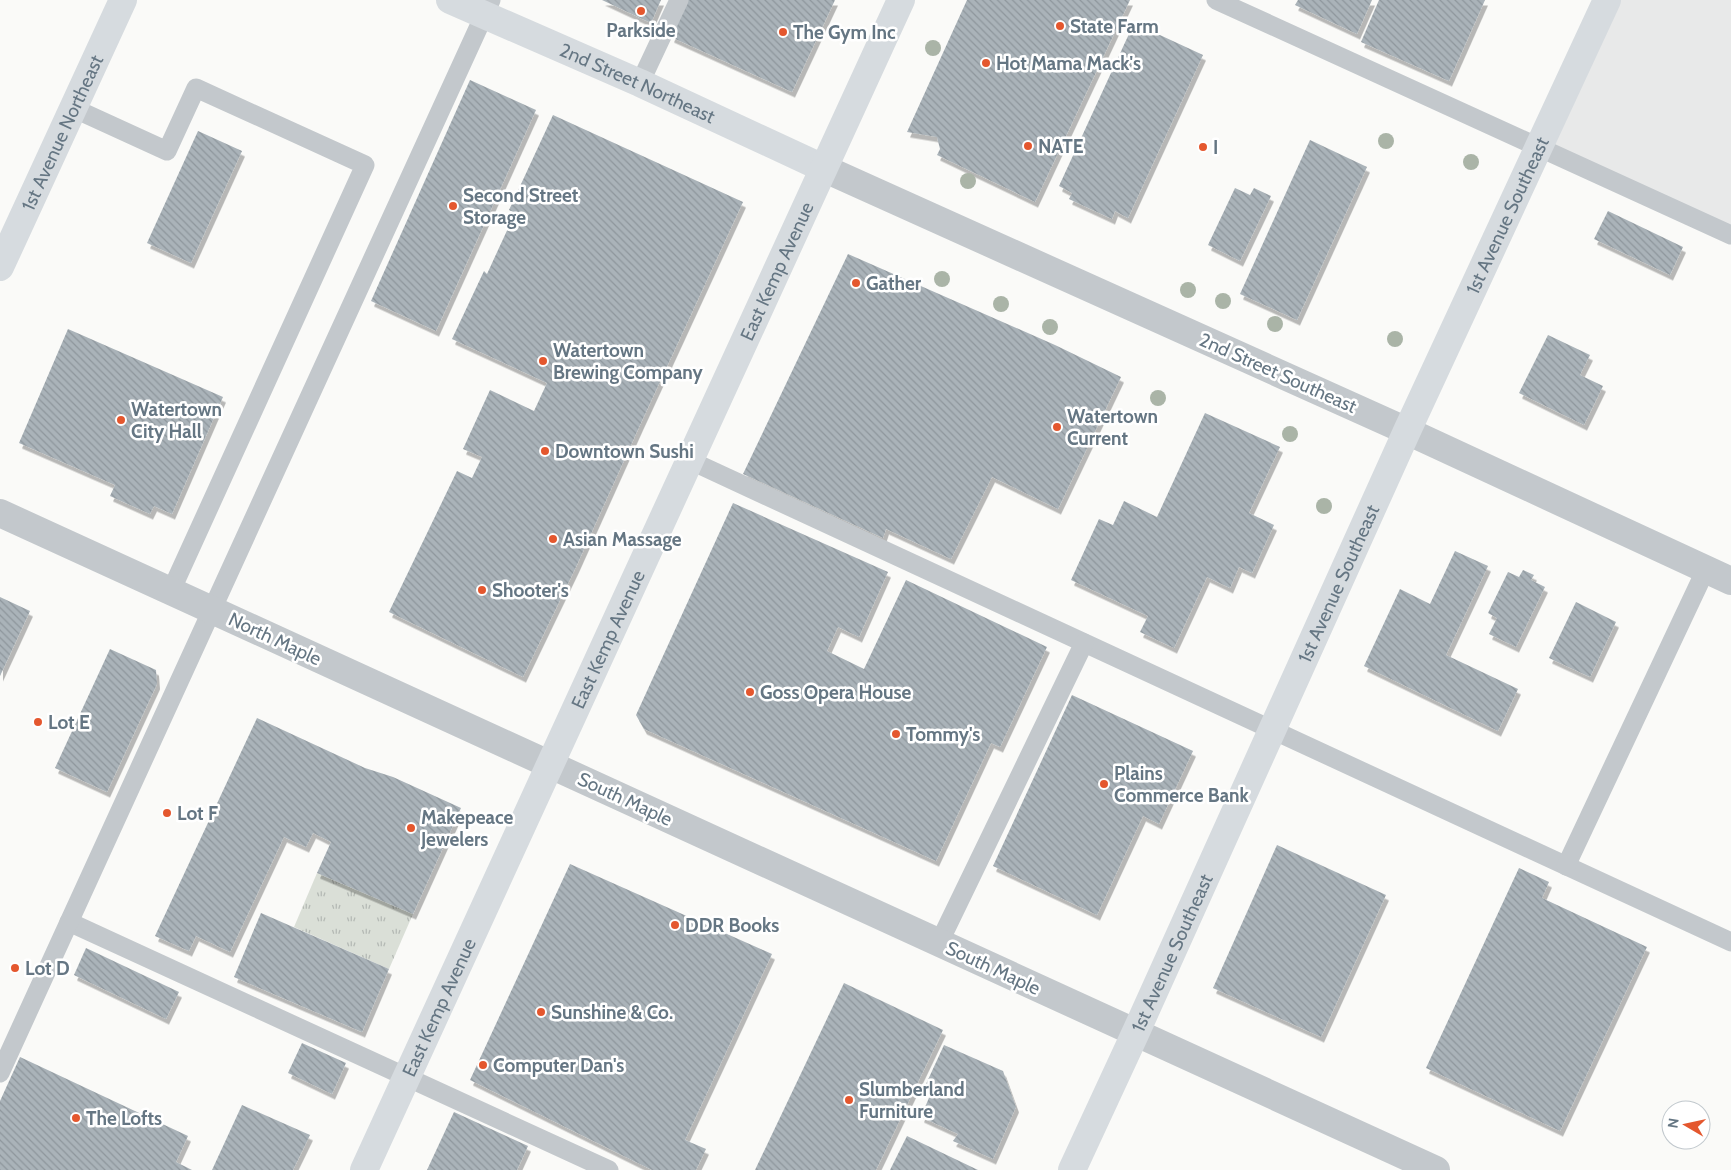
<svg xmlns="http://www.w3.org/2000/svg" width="1731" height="1170" font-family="Cabin,sans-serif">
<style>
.built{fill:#e8e9e9}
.grass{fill:url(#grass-tufts)}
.building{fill:url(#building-back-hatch);filter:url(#shadow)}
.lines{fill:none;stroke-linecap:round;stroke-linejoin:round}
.lane{stroke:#c3c8cc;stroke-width:19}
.street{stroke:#c3c8cc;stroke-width:28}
.secondary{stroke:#d6dbdf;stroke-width:28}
.tree{fill:#aab4a7}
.poi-dot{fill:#e4572e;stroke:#fff;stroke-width:2}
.labels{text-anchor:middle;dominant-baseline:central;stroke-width:5;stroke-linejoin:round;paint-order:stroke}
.poi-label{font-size:19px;font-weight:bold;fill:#657683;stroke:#fff;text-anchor:start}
.street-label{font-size:19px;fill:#657683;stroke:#fff}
</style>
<defs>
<pattern id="grass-tufts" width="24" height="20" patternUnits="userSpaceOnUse" patternTransform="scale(1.25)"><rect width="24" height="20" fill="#dadfd7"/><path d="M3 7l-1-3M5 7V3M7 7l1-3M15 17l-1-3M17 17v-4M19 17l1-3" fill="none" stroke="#b4b9b4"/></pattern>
<pattern id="building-back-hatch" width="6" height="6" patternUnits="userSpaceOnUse" patternTransform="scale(1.25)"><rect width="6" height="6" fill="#aab3b9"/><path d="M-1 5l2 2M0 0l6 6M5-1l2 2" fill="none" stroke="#8e969c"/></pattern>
<filter id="shadow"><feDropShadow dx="3" dy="5.5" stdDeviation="0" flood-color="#0004"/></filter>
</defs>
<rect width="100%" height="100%" fill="#fafaf8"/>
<!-- built -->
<path class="built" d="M1607,0h124v235l-192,-88z"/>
<!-- grass -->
<path class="grass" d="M317,873l96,41 -24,55 -95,-42z"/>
<!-- building -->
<g class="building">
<path d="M602,0h59l-10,23z"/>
<path d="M687,0h148l-43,92 -121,-55z"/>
<path d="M967,0h163l-95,202 -98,-47 3,-6 -3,-12 -30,-5z"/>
<path d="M1298,0h74l-15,34 -62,-29z"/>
<path d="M1379,0h106l-36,81 -88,-39z"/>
<path d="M1134,23l69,32 -75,163 -13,-7 -3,8 -43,-20 3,-6 -13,-7z"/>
<path d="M470,80l66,30 -100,221 -65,-30z"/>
<path d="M553,115l190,87 -103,223 -64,142 -53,110 -134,-65 68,-141 15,7 10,-21 -19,-8 27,-59 44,21 13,-28 -95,-44 32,-68 3,3 28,-61 -6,-3z"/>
<path d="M198,131l44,20 -51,112 -44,-20z"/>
<path d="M1310,140l57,27 -70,153 -57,-26z"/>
<path d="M1235,188l15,7 4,-7 17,8 -31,65 -32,-16z"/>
<path d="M1608,211l75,36 -13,28 -76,-36z"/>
<path d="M848,254l207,91 66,32 -63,132 -66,-32 -41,82 -65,-30 -3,9 -140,-64z"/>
<path d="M68,329l155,68 -51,117 -18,-8 -4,8 -40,-18 5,-11 -96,-42z"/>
<path d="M1548,335l42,20 -10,20 23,11 -19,39 -65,-32z"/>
<path d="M1205,413l75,34 -31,66 25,12 -22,48 -13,-6 -9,21 -23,-11 -33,71 -34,-16 8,-16 -77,-36 28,-61 14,6 11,-24 33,16z"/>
<path d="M733,503l155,69 -29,65 -21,-10 -11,24 37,18 42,-89 141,67 -47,100 -9,-4 -55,118 -292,-132 -8,-14z"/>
<path d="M1455,551l33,15 -42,89 72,34 -20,42 -134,-65 36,-77 30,15z"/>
<path d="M1523,570l11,5 -3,5 14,7 -29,60 -27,-13 8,-16 -9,-5 20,-41 11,5z"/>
<path d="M0,597l30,14 -30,65z"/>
<path d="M1576,602l40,20 -26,55 -41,-19z"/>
<path d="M110,649l46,21 1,14 -50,108 -52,-24z"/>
<path d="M1072,695l121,56 -34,73 -16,-8 -46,99 -104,-49z"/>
<path d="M257,718l108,50 28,9 68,31 -48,106 -96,-41 14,-31 -18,-9 -7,14 -22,-10 -54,115 -34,-16 -7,15 -34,-15z"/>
<path d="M1277,845l109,50 -65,142 -108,-49z"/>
<path d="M570,864l202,90 -87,186 21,9 -10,21h-44l-182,-90z"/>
<path d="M1519,868l30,14 -7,16 105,49 -87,184 -134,-63z"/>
<path d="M261,913l128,56 -27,63 -128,-55z"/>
<path d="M86,948l93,44 -13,27 -92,-44z"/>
<path d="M844,983l99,47 -67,140h-121z"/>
<path d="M302,1043l44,20 -14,31 -44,-21z"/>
<path d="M944,1045l59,26 13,36 -23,52 -40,-18 5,-7 -37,-17 12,-29 -7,-4z"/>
<path d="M20,1057l168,79 -12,26 16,8h-192v-69z"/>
<path d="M242,1105l68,30 -17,35h-81z"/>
<path d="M454,1112l74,34 -11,24h-90z"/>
<path d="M907,1136l71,34h-88z"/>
</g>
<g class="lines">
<!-- lane -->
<g class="lane">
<path d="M1216,0l515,235"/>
<path d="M640,83l39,-83"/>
<path d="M73,108l94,43 29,-63 169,77 -194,426"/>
<path d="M689,460l1042,482"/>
<path d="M1566,866l140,-297"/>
<path d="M69,922l540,248"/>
<path d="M939,943l145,-300"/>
<path d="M0,1073l491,-1073"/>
</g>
<!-- street -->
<g class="street">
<path d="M823,168l584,263 324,150"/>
<path d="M0,513l1436,657"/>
</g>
<!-- secondary -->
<g class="secondary">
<path id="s1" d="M450,0l190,83 183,85"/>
<path id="s2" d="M0,267l123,-267"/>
<path id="s3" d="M364,1170l537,-1170"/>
<path id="s4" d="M1072,1170l63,-136 272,-603 200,-431"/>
</g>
</g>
<!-- trees -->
<g class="tree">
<circle cx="933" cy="48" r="8"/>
<circle cx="1386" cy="141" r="8"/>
<circle cx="1471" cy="162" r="8"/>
<circle cx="968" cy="181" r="8"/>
<circle cx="942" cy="279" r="8"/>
<circle cx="1188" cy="290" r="8"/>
<circle cx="1223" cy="301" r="8"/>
<circle cx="1001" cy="304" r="8"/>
<circle cx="1275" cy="324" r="8"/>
<circle cx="1050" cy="327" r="8"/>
<circle cx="1395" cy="339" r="8"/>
<circle cx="1158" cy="398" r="8"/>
<circle cx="1290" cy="434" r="8"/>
<circle cx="1324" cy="506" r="8"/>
</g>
<!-- markers -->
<g class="poi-dot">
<circle cx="641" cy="11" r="5"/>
<circle cx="1060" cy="26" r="5"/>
<circle cx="783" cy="32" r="5"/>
<circle cx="986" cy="63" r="5"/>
<circle cx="1028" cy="146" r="5"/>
<circle cx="1203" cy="147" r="5"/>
<circle cx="453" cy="206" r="5"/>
<circle cx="856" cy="283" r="5"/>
<circle cx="543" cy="361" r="5"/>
<circle cx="121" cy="420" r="5"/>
<circle cx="1057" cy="427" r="5"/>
<circle cx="545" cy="451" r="5"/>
<circle cx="553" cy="539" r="5"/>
<circle cx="482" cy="590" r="5"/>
<circle cx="750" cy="692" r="5"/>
<circle cx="38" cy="722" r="5"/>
<circle cx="896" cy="734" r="5"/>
<circle cx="1104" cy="784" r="5"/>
<circle cx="167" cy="813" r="5"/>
<circle cx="411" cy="828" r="5"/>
<circle cx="675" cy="925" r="5"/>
<circle cx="15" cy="968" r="5"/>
<circle cx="541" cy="1012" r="5"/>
<circle cx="483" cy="1065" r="5"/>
<circle cx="849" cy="1100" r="5"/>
<circle cx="76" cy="1118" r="5"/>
</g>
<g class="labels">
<!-- poi labels -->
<g class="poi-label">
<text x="1070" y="26">State Farm</text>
<text x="641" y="30" text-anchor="middle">Parkside</text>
<text x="793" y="32">The Gym Inc</text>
<text x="996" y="63">Hot Mama Mack's</text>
<text x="1038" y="146">NATE</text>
<text x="1213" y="147">I</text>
<text x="463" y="195">Second Street<tspan x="463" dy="22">Storage</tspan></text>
<text x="866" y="283">Gather</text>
<text x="553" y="350">Watertown<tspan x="553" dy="22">Brewing Company</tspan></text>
<text x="131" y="409">Watertown<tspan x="131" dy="22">City Hall</tspan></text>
<text x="1067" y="416">Watertown<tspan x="1067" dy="22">Current</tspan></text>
<text x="555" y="451">Downtown Sushi</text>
<text x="563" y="539">Asian Massage</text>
<text x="492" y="590">Shooter's</text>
<text x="760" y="692">Goss Opera House</text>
<text x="48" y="722">Lot E</text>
<text x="906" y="734">Tommy's</text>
<text x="1114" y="773">Plains<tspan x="1114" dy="22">Commerce Bank</tspan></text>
<text x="177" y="813">Lot F</text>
<text x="421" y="817">Makepeace<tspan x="421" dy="22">Jewelers</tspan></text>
<text x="685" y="925">DDR Books</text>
<text x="25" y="968">Lot D</text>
<text x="551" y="1012">Sunshine &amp; Co.</text>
<text x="493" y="1065">Computer Dan's</text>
<text x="859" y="1089">Slumberland<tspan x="859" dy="22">Furniture</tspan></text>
<text x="86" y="1118">The Lofts</text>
</g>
<!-- street labels -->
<g class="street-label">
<text stroke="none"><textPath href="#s1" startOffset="205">2nd Street Northeast</textPath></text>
<text stroke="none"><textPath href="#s2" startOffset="148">1st Avenue Northeast</textPath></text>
<text stroke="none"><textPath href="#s4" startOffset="1049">1st Avenue Southeast</textPath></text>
<text stroke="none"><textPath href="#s3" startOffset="989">East Kemp Avenue</textPath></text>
<text transform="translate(1278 373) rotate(24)">2nd Street Southeast</text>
<text stroke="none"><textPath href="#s4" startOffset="644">1st Avenue Southeast</textPath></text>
<text transform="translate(275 639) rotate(25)">North Maple</text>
<text stroke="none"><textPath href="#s3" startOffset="584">East Kemp Avenue</textPath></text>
<text transform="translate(625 799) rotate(25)">South Maple</text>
<text stroke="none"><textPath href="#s4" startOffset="239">1st Avenue Southeast</textPath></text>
<text transform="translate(993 968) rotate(25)">South Maple</text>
<text stroke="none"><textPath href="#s3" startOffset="179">East Kemp Avenue</textPath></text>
</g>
</g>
<!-- north arrow -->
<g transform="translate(1686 1125) rotate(279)"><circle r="24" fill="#ffffff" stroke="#c1c8cd"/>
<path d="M0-4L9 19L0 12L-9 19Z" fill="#e4572e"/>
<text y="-8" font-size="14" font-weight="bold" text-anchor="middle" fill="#657683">N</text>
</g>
</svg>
